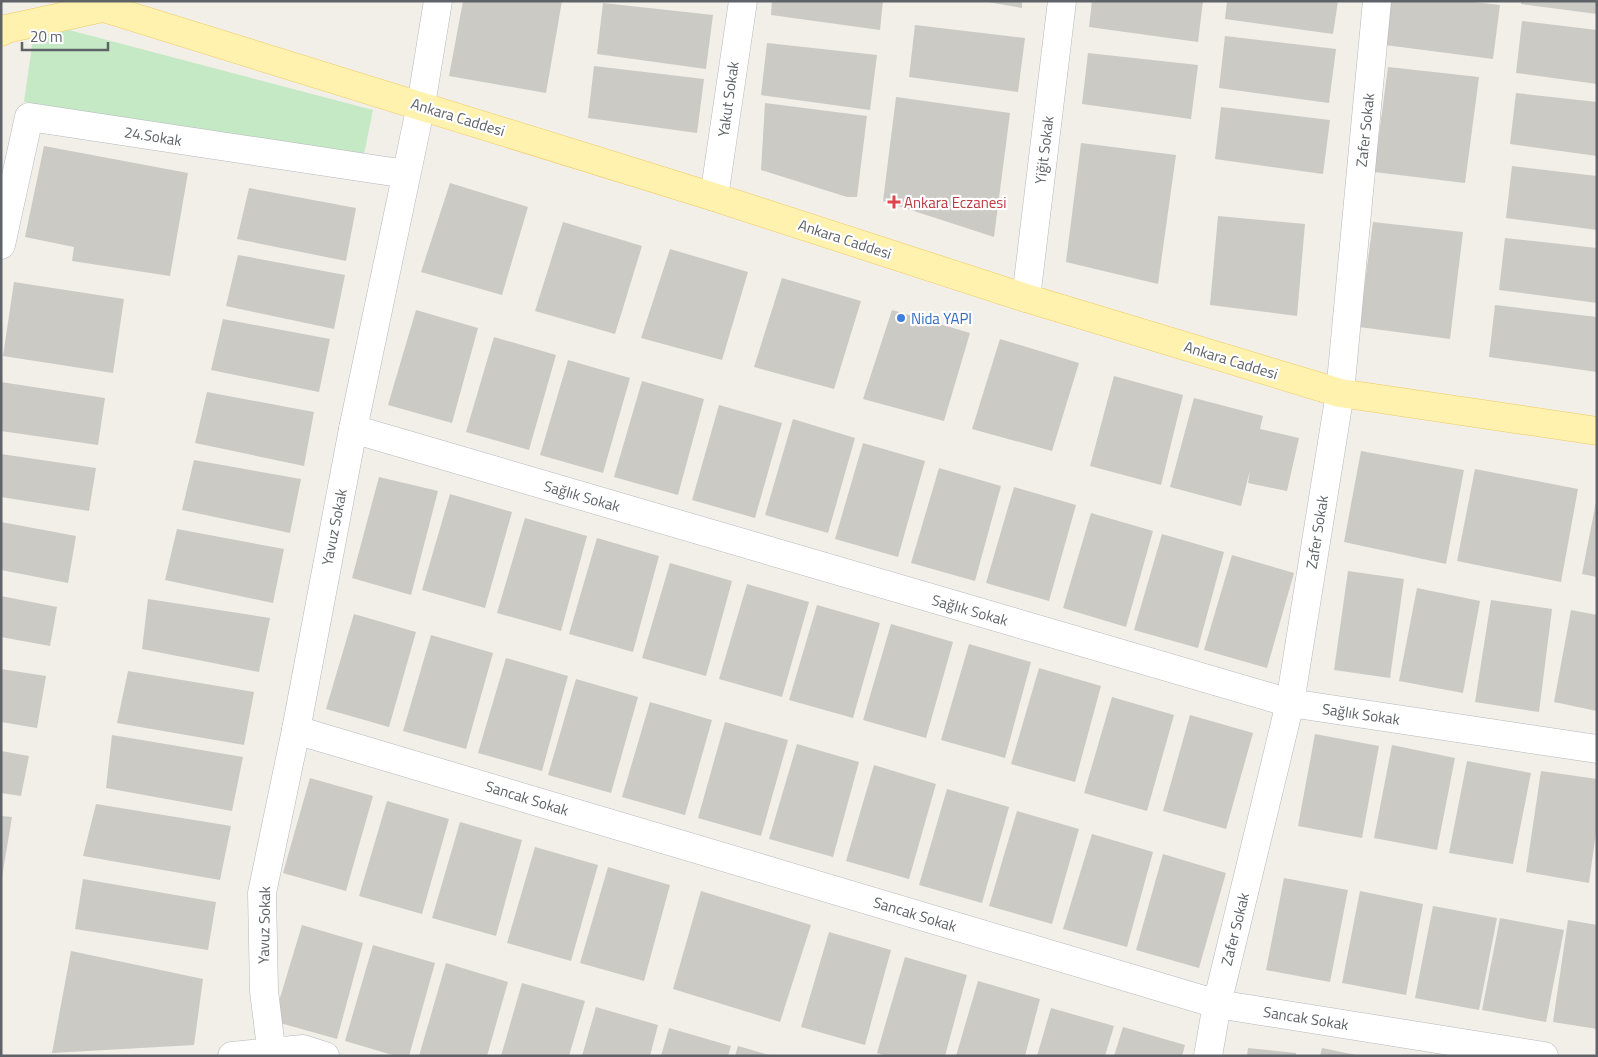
<svg xmlns="http://www.w3.org/2000/svg" width="1598" height="1057" font-family="'Titillium Web',sans-serif">
<style>
.green{fill:#c5e8c5}
.building{fill:#cccac5}
.lines{fill:none;stroke-linecap:round;stroke-linejoin:round}
.minor-casing{stroke:#b5b8bc;stroke-width:29}
.major-casing{stroke:#f2c960;stroke-width:29}
.minor{stroke:#fff;stroke-width:28}
.major{stroke:#fff2af;stroke-width:28}
.health-dot{fill:#e0444e;stroke:#fff;stroke-width:2}
.shop-dot{fill:#3f7fe0;stroke:#fff;stroke-width:2}
.labels{text-anchor:middle;dominant-baseline:central;stroke-width:4.5;stroke-linejoin:round;paint-order:stroke}
.street-label{font-size:15px;fill:#5f6368;stroke:#fff}
.health-label{font-size:15px;fill:#be3a42;stroke:#fff;text-anchor:start}
.shop-label{font-size:15px;fill:#366cbe;stroke:#fff;text-anchor:start}
</style>
<rect width="100%" height="100%" fill="#f1efe8"/>
<!-- green -->
<path class="green" d="M69,30l304,80 -9,44 -340,-52 9,-64z"/>
<!-- building -->
<g class="building">
<path d="M463,1h99l-16,92 -97,-17z"/>
<path d="M772,1h111l-3,29 -109,-15z"/>
<path d="M982,1h40v7z"/>
<path d="M1092,1h111l-5,41 -109,-15z"/>
<path d="M1227,1h111l-5,33 -108,-15z"/>
<path d="M1389,1h76l35,4 -7,54 -108,-14z"/>
<path d="M1521,1h76v13l-76,-10z"/>
<path d="M603,3l110,12 -7,54 -109,-15z"/>
<path d="M1522,21l75,9v54l-81,-11z"/>
<path d="M915,25l110,13 -7,54 -109,-15z"/>
<path d="M1225,36l111,13 -7,54 -110,-15z"/>
<path d="M767,43l110,12 -7,55 -109,-15z"/>
<path d="M1088,53l110,12 -7,54 -109,-15z"/>
<path d="M594,66l110,13 -7,54 -109,-15z"/>
<path d="M1388,67l91,10 -14,106 -91,-11z"/>
<path d="M1516,93l81,9v54l-87,-12z"/>
<path d="M896,97l114,16 -16,124 -111,-36z"/>
<path d="M765,103l102,13 -10,81h-10l-86,-27z"/>
<path d="M1221,107l109,13 -7,54 -108,-15z"/>
<path d="M1081,143l95,12 -18,129 -92,-22z"/>
<path d="M44,146l144,27 -18,103 -98,-15 2,-14 -49,-10z"/>
<path d="M1512,166l85,10v54l-91,-12z"/>
<path d="M450,183l78,24 -26,88 -81,-23z"/>
<path d="M249,188l107,20 -10,53 -109,-22z"/>
<path d="M1218,216l87,8 -8,92 -87,-11z"/>
<path d="M563,222l79,24 -27,88 -80,-23z"/>
<path d="M1373,222l90,10 -13,107 -91,-12z"/>
<path d="M1505,238l92,10v55l-98,-13z"/>
<path d="M670,249l78,23 -26,88 -81,-22z"/>
<path d="M238,255l107,20 -11,54 -108,-23z"/>
<path d="M782,278l79,23 -27,88 -80,-22z"/>
<path d="M14,282l110,17 -11,74 -110,-17z"/>
<path d="M1495,305l102,12v55l-108,-15z"/>
<path d="M416,310l62,18 -26,95 -64,-18z"/>
<path d="M892,310l78,23 -26,88 -81,-22z"/>
<path d="M223,319l107,20 -11,53 -108,-22z"/>
<path d="M494,337l62,18 -27,95 -63,-18z"/>
<path d="M1000,339l79,24 -27,88 -80,-22z"/>
<path d="M568,360l62,18 -27,95 -63,-18z"/>
<path d="M1114,376l69,19 -22,90 -71,-19z"/>
<path d="M642,381l62,18 -26,96 -64,-18z"/>
<path d="M1,382l104,16 -7,47 -97,-14z"/>
<path d="M207,392l107,20 -10,54 -109,-23z"/>
<path d="M1194,398l69,18 -3,13 39,9 -12,53 -39,-8 2,-13 -9,36 -71,-19z"/>
<path d="M719,405l63,18 -27,95 -63,-18z"/>
<path d="M793,419l62,19 -27,95 -63,-18z"/>
<path d="M863,443l62,18 -27,96 -63,-18z"/>
<path d="M1361,451l103,19 -18,94 -102,-22z"/>
<path d="M1,454l95,14 -7,43 -88,-14z"/>
<path d="M194,460l107,19 -11,54 -108,-23z"/>
<path d="M939,468l62,18 -26,95 -64,-18z"/>
<path d="M1475,469l103,20 -17,93 -104,-21z"/>
<path d="M379,477l59,14 -27,104 -59,-17z"/>
<path d="M1014,487l62,18 -27,96 -63,-18z"/>
<path d="M450,494l62,18 -27,96 -63,-18z"/>
<path d="M1596,502h1v75l-15,-3z"/>
<path d="M1091,513l62,18 -27,96 -63,-19z"/>
<path d="M525,518l62,18 -26,95 -64,-18z"/>
<path d="M1,522l75,14 -8,47 -67,-13z"/>
<path d="M177,529l107,20 -11,54 -108,-23z"/>
<path d="M1162,534l62,18 -26,96 -64,-18z"/>
<path d="M597,538l62,18 -26,96 -64,-18z"/>
<path d="M1232,555l62,18 -27,95 -63,-18z"/>
<path d="M670,563l62,18 -26,95 -64,-18z"/>
<path d="M1348,571l56,8 -14,99 -56,-8z"/>
<path d="M747,584l62,18 -27,95 -63,-18z"/>
<path d="M1417,588l63,13 -17,92 -64,-12z"/>
<path d="M1,596l56,11 -7,39 -49,-9z"/>
<path d="M148,599l122,19 -11,54 -117,-23z"/>
<path d="M1491,600l61,9 -13,103 -64,-10z"/>
<path d="M817,605l63,18 -27,95 -64,-18z"/>
<path d="M1571,610l26,5v96l-43,-9z"/>
<path d="M354,614l62,18 -27,95 -63,-18z"/>
<path d="M891,624l62,18 -27,96 -63,-18z"/>
<path d="M431,635l62,18 -27,96 -63,-18z"/>
<path d="M969,644l62,18 -26,96 -64,-18z"/>
<path d="M506,658l62,18 -26,95 -64,-18z"/>
<path d="M1039,668l62,18 -26,96 -64,-18z"/>
<path d="M1,669l45,7 -9,52 -36,-6z"/>
<path d="M128,671l126,21 -10,53 -127,-22z"/>
<path d="M576,679l62,18 -27,96 -63,-18z"/>
<path d="M1112,697l62,18 -27,96 -63,-18z"/>
<path d="M650,702l62,18 -27,95 -63,-18z"/>
<path d="M1190,715l63,18 -27,96 -63,-18z"/>
<path d="M725,722l63,18 -27,96 -63,-18z"/>
<path d="M1315,734l64,12 -17,92 -64,-12z"/>
<path d="M112,735l131,22 -11,54 -126,-23z"/>
<path d="M797,744l62,18 -26,95 -64,-18z"/>
<path d="M1392,745l63,13 -18,92 -63,-12z"/>
<path d="M1,751l28,5 -8,40 -20,-3z"/>
<path d="M1467,761l64,12 -18,91 -64,-11z"/>
<path d="M874,765l62,19 -27,95 -63,-18z"/>
<path d="M1541,771l56,8v46l-8,58 -63,-11z"/>
<path d="M310,778l63,18 -27,95 -63,-18z"/>
<path d="M947,789l62,18 -27,96 -63,-18z"/>
<path d="M387,801l62,18 -27,95 -63,-18z"/>
<path d="M96,804l135,22 -11,54 -137,-24z"/>
<path d="M1017,811l62,18 -27,95 -63,-18z"/>
<path d="M1,816l11,1 -10,60h-1z"/>
<path d="M460,822l62,18 -26,96 -64,-18z"/>
<path d="M1092,834l61,18 -26,95 -64,-18z"/>
<path d="M535,847l63,18 -27,96 -64,-18z"/>
<path d="M1163,854l63,19 -27,95 -63,-18z"/>
<path d="M608,867l62,18 -26,96 -64,-18z"/>
<path d="M1284,878l64,12 -18,92 -64,-12z"/>
<path d="M83,879l133,23 -8,48 -133,-21z"/>
<path d="M701,891l110,34 -31,97 -107,-33z"/>
<path d="M1360,891l63,13 -17,91 -64,-12z"/>
<path d="M1433,906l64,12 -18,92 -64,-12z"/>
<path d="M1500,918l64,12 -18,92 -64,-12z"/>
<path d="M1568,920l29,5v104l-44,-7z"/>
<path d="M302,925l61,18 -26,96 -64,-18z"/>
<path d="M829,932l62,18 -26,95 -64,-18z"/>
<path d="M373,945l62,18 -26,93h-13l-51,-15z"/>
<path d="M71,951l132,28 -9,66 -142,8z"/>
<path d="M905,957l62,18 -22,81h-58l-10,-3z"/>
<path d="M446,963l62,19 -21,74h-68z"/>
<path d="M978,981l62,18 -15,57h-69z"/>
<path d="M522,983l63,18 -16,55h-68z"/>
<path d="M596,1007l62,18 -8,31h-68z"/>
<path d="M1051,1008l63,18 -9,30h-68z"/>
<path d="M1123,1027l62,18 -3,11h-68z"/>
<path d="M669,1028l62,18 -3,10h-67z"/>
<path d="M738,1046l31,9v1h-34z"/>
<path d="M1248,1048l48,5v3h-49z"/>
<path d="M1322,1048l34,7v1h-36z"/>
</g>
<g class="lines">
<defs>
<g id="minor">
<path d="M714,197l29,-196"/>
<path d="M1,245l28,-128 377,57"/>
<path d="M1026,298l36,-297"/>
<path d="M353,429l937,274 307,46"/>
<path d="M296,730l921,274 327,52"/>
<path d="M232,1056l71,-7 22,7"/>
<path d="M272,1056l-8,-65 -2,-98 34,-163 57,-301 68,-324 17,-104"/>
<path d="M1208,1056l9,-52 73,-301 50,-310 37,-392"/>
</g>
<g id="major">
<path d="M81,1l633,196 312,101 314,95 257,38"/>
<path d="M1,32l5,-3 96,-21"/>
</g>
</defs>
<!-- minor casing -->
<use href="#minor" class="minor-casing"/>
<!-- major casing -->
<use href="#major" class="major-casing"/>
<!-- minor -->
<use href="#minor" class="minor"/>
<!-- major -->
<use href="#major" class="major"/>
</g>
<!-- markers -->
<path class="health-dot" d="M891.5 194.5h5v5h5v5h-5v5h-5v-5h-5v-5h5z"/>
<circle class="shop-dot" cx="901" cy="318" r="5"/>
<g class="labels">
<!-- street labels -->
<g class="street-label">
<text transform="translate(728 99) rotate(-82)">Yakut Sokak</text>
<text transform="translate(458 117) rotate(17)">Ankara Caddesi</text>
<text transform="translate(1365 130) rotate(-84)">Zafer Sokak</text>
<text transform="translate(153 136) rotate(9)">24.Sokak</text>
<text transform="translate(1044 150) rotate(-83)">Yiğit Sokak</text>
<text transform="translate(845 239) rotate(18)">Ankara Caddesi</text>
<text transform="translate(1231 360) rotate(17)">Ankara Caddesi</text>
<text transform="translate(582 496) rotate(16)">Sağlık Sokak</text>
<text transform="translate(334 527) rotate(-79)">Yavuz Sokak</text>
<text transform="translate(1317 532) rotate(-81)">Zafer Sokak</text>
<text transform="translate(970 610) rotate(16)">Sağlık Sokak</text>
<text transform="translate(1361 714) rotate(8)">Sağlık Sokak</text>
<text transform="translate(527 798) rotate(17)">Sancak Sokak</text>
<text transform="translate(915 914) rotate(17)">Sancak Sokak</text>
<text transform="translate(264 925) rotate(-89)">Yavuz Sokak</text>
<text transform="translate(1235 929) rotate(-76)">Zafer Sokak</text>
<text transform="translate(1306 1018) rotate(9)">Sancak Sokak</text>
</g>
<!-- health labels -->
<g class="health-label">
<text x="904" y="202">Ankara Eczanesi</text>
</g>
<!-- shop labels -->
<g class="shop-label">
<text x="911" y="318">Nida YAPI</text>
</g>
</g>
<!-- border -->
<rect width="1598" height="1057" fill="none" stroke="#5f6368" stroke-width="5"/>
<!-- scale -->
<path d="M22 42v8h86v-8" fill="none" stroke="#5f6368" stroke-width="2.5"/>
<text x="30" y="42" font-size="15" fill="#5f6368" stroke="#ffffff" stroke-width="4" paint-order="stroke">20 m</text>
</svg>
